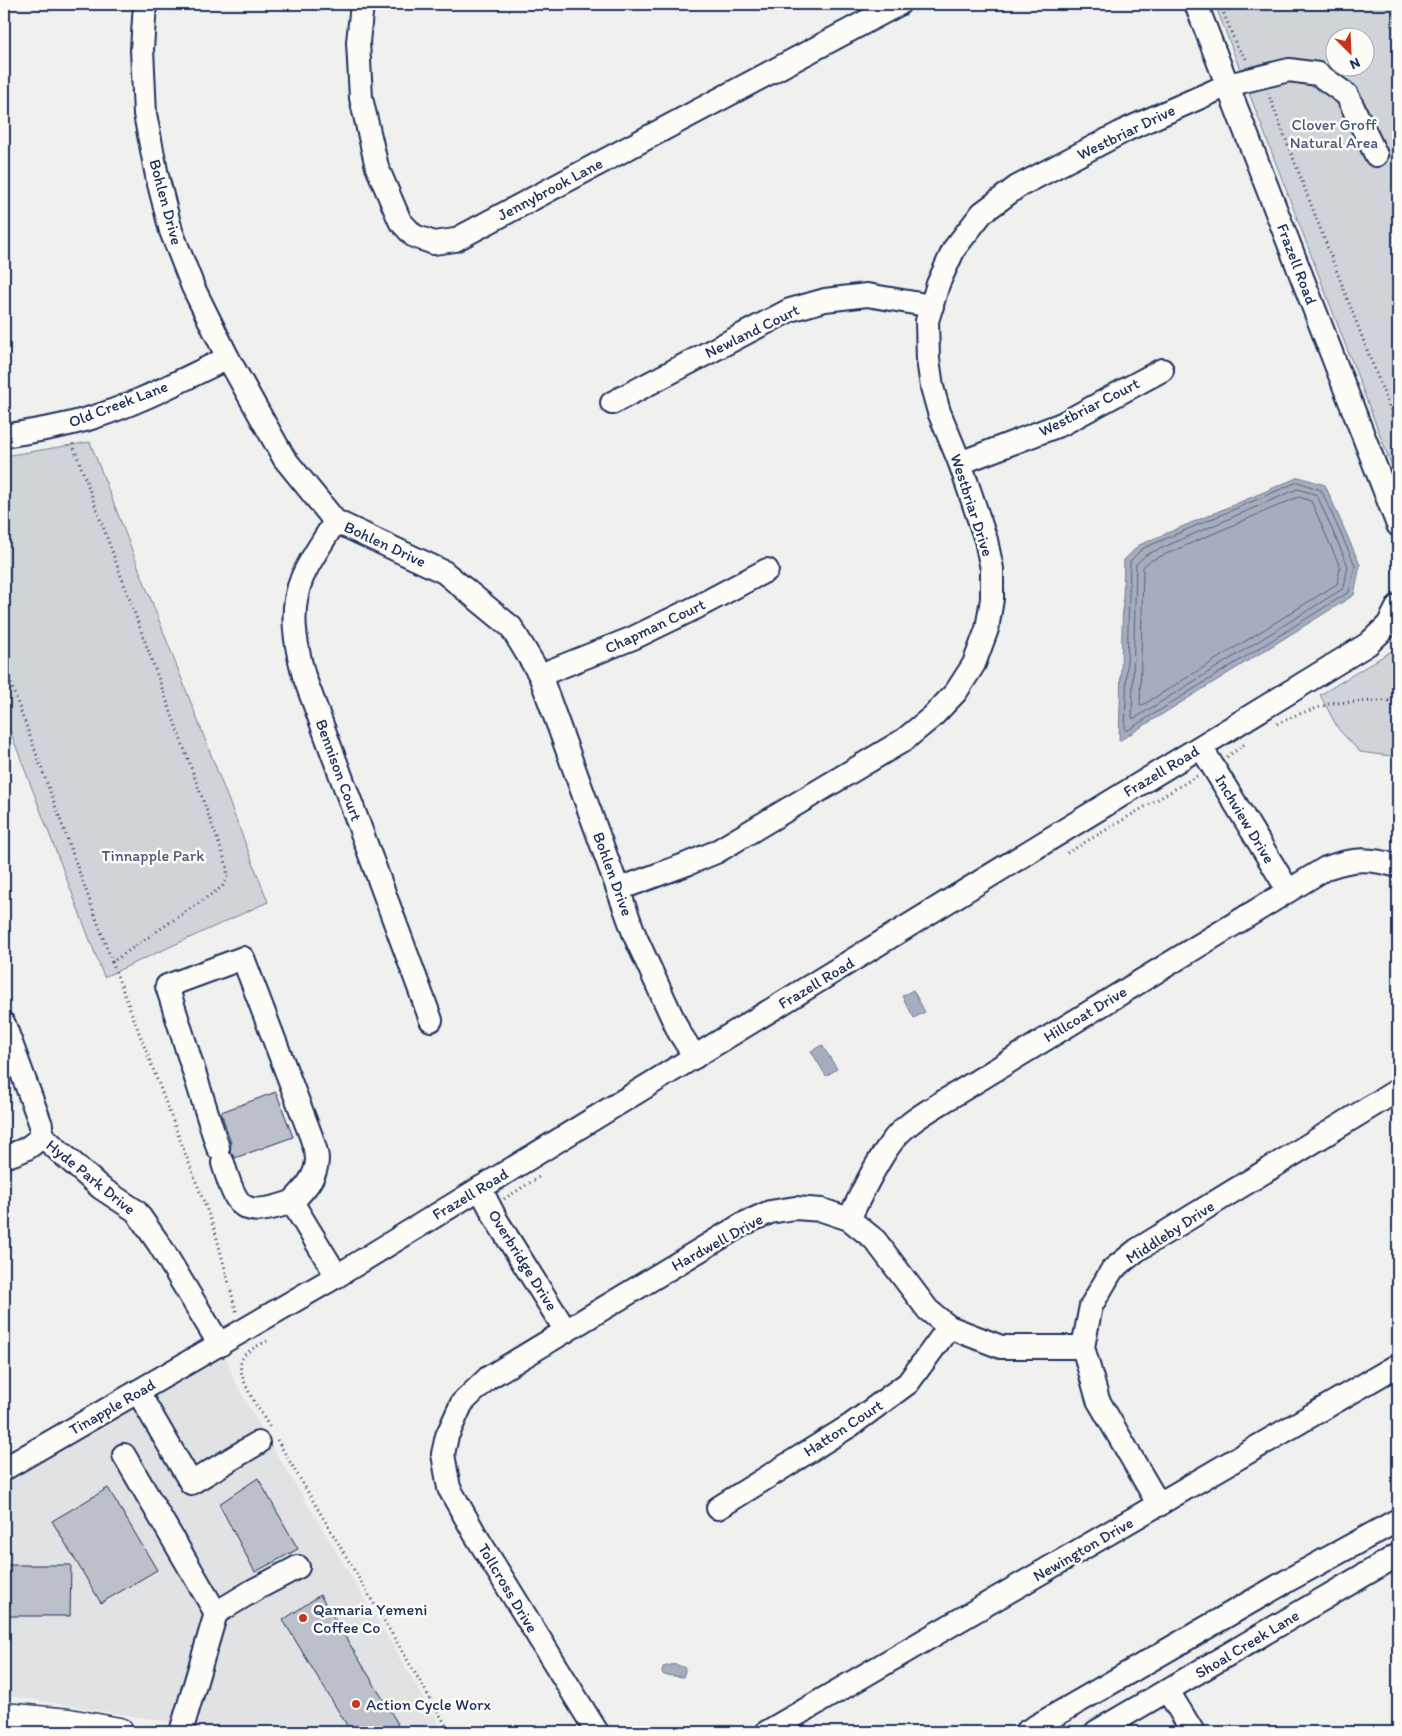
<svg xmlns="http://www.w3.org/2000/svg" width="1402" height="1736" font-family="Itim,sans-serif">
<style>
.built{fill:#e0e2e3}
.green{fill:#d0d3d8;stroke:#76819b;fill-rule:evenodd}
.water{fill:#a7adbd;stroke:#6f7b97}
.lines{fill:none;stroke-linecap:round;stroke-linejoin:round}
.shore{stroke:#536184;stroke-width:1}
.building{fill:#bbc0ca;stroke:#1b2f5e}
.minor-casing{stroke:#1b2f5e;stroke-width:26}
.major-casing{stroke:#1b2f5e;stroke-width:31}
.path{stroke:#1b2f5e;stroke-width:3;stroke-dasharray:1 4;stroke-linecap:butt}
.minor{stroke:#fdfcf7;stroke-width:22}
.major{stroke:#fdfcf7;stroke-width:28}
.poi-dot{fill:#c8321e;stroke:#fdfcf7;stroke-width:2}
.labels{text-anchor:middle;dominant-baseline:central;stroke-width:5;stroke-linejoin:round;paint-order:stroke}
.park-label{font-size:16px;fill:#48587c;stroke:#fdfcf7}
.street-label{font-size:16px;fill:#1b2f5e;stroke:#fdfcf7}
.poi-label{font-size:16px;fill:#1b2f5e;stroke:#fdfcf7;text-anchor:start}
</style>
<rect width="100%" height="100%" fill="#f0f0ee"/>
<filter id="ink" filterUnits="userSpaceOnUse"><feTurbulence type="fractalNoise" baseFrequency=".02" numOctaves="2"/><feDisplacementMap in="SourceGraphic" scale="10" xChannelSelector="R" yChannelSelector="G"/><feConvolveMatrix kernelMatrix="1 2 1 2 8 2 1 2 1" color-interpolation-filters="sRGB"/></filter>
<g filter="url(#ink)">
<!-- built -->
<path class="built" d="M225,1353l8,25 33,59 55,89 123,206h-225l-12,-4 -203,-33v-216z"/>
<!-- green -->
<g class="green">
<path d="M1215,4h183v478zM1334,38h30v30h-30z"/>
<path d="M90,442l178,460 -164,75 -100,-262v-259z"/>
<path d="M1398,647v110l-38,-5 -21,-22 -19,-35z"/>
</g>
<!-- water -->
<g class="water">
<path d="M1299,477l26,8 35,80 -6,30 -235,146 5,-181 15,-15z"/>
<path d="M913,990l12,22 -11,6 -12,-22z"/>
<path d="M822,1045l15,24 -11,7 -15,-25z"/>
<path d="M675,1664l10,4v3l-2,6 -19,-2 -2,-2 1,-6z"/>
</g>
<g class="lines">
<!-- shore -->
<g class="shore">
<path d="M1298,482l23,8 34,75 -6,27 -221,138h-3l5,-169 12,-12z"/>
<path d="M1298,489l19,6 31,71 -4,22 -209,130h-3l4,-154 10,-9z"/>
<path d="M1299,497l12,4 29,66 -3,17 -194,121h-3l3,-138 7,-6z"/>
</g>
</g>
<!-- building -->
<g class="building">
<path d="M276,1092l17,45 -58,21 -5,-6 1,-9 -10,-31z"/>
<path d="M258,1478l40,71 -43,23 -36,-68z"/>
<path d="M108,1488l49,82 -56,33 -49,-82z"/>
<path d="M4,1565h67l-1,51h-66z"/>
<path d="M320,1595l78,129 -13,8h-34l-68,-112z"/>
</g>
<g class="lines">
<defs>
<g id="minor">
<path d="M145,4l-3,45 3,65 12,62 14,55 22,56 35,71 56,100 51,63 109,51 67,55 29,48 95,261 44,96 16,25"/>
<path d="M362,4l-4,38 3,56 16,69 23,54 14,15 20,7 21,-3 444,-236"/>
<path d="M1196,4l202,521"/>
<path d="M612,403l178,-93 35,-10 42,-5 65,11"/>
<path d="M4,436c29,-5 59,-9 87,-18 47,-14 92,-39 137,-60"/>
<path d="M960,463l102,-39 100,-54"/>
<path d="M335,521c-10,18 -25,38 -33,57 -13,32 -7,66 2,98l127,344"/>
<path d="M540,675l93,-37 64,-31 70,-37"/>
<path d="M1201,747l87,143"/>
<path d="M619,889l68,-25 29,-12 188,-112 28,-23 24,-25 18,-28 13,-35 5,-30v-30l-6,-29 -26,-77 -21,-51 -7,-25 -4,-28 -1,-38 11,-37 16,-35 28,-36 35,-26 111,-58 100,-44 61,-15 29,4 29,21 29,60"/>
<path d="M4,1024l37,101v10l60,53 35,23 23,33 61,101"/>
<path d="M218,1148l-51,-162 76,-28 68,178c2,7 6,16 6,23 0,18 -14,32 -25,43l45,74"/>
<path d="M4,1157c14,-5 28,-8 37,-22"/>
<path d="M223,1163c14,46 19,56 69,39"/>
<path d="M480,1188l17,33 69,110"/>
<path d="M849,1219c13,-26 25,-53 42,-76 11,-16 29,-27 45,-37l390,-238c28,-10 43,-10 72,-2"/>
<path d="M138,1392l53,91 67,-40"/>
<path d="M124,1455l92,158"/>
<path d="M4,1469l333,-193 1031,-632 20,-19 10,-19"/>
<path d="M1159,1505l-61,-105 -15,-53 8,-41 21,-36 25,-20 261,-160"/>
<path d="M718,1508l133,-83 57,-42 41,-56"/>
<path d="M1168,1691l25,41"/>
<path d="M181,1732l35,-119 38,-23 44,-23"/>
<path d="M597,1732l-122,-198 -26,-46 -6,-34 4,-18 15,-33 26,-25 255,-154 27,-12 25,-4 27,2 27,9 26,21 53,70 21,17 52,20h82"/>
<path d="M767,1732l631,-367"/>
<path d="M1026,1732l266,-154 106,-58"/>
<path d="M1096,1732l302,-177"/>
</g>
<path id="major" d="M4,1717l65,6 50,9"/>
</defs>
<!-- minor casing -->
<use href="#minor" class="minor-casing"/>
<!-- major casing -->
<use href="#major" class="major-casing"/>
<!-- path -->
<g class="path">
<path d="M1220,4l17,43 11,14"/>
<path d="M1268,93l130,337"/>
<path d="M4,665l108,297 110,-75c6,-8 6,-14 4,-24l-154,-421"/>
<path d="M1277,724l19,-9 36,-12 66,-3"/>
<path d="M1227,757l19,-14"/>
<path d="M1067,853l130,-77"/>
<path d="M112,962l103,269 22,83"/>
<path d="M504,1199l35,-22"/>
<path d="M267,1341c-8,4 -24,11 -26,21 -4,16 21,52 29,66"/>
<path d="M277,1440l173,292"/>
</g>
<!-- minor -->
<use href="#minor" class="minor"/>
<!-- major -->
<use href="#major" class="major"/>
</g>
</g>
<!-- markers -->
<g class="poi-dot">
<circle cx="303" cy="1618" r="5"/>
<circle cx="356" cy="1704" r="5"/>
</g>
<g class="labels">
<!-- park labels -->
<g class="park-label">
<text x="1334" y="124">Clover Groff<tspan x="1334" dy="18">Natural Area</tspan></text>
<text x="153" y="855">Tinnapple Park</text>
</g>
<!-- street labels -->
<g class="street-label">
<text transform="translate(1126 132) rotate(-26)">Westbriar Drive</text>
<text transform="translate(550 189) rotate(-28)">Jennybrook Lane</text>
<text transform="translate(166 202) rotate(75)">Bohlen Drive</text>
<text transform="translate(1297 264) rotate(69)">Frazell Road</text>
<text transform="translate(752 331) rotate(-26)">Newland Court</text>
<text transform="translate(118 404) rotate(-21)">Old Creek Lane</text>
<text transform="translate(1089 407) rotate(-27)">Westbriar Court</text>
<text transform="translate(972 505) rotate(72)">Westbriar Drive</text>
<text transform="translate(385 544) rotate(25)">Bohlen Drive</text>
<text transform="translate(655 626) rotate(-25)">Chapman Court</text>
<text transform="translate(339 770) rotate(70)">Bennison Court</text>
<text transform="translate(1161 771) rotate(-31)">Frazell Road</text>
<text transform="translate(1245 819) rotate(59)">Inchview Drive</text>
<text transform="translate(613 874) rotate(70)">Bohlen Drive</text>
<text transform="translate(816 983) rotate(-31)">Frazell Road</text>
<text transform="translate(1085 1014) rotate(-31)">Hillcoat Drive</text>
<text transform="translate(91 1177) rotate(39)">Hyde Park Drive</text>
<text transform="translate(470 1194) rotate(-31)">Frazell Road</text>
<text transform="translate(1170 1232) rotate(-33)">Middleby Drive</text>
<text transform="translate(717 1242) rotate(-29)">Hardwell Drive</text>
<text transform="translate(523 1260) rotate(58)">Overbridge Drive</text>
<text transform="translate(112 1407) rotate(-30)">Tinapple Road</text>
<text transform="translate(843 1428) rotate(-33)">Hatton Court</text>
<text transform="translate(1083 1549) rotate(-30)">Newington Drive</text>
<text transform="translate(508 1588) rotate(59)">Tollcross Drive</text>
<text transform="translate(1247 1644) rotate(-31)">Shoal Creek Lane</text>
</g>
<!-- poi labels -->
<g class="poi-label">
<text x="313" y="1609">Qamaria Yemeni<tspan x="313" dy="18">Coffee Co</tspan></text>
<text x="366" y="1704">Action Cycle Worx</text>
</g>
</g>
<!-- margin -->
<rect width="1402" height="1736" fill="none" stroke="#fdfcf7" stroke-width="20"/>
<rect x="10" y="10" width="1382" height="1716" fill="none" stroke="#1b2f5e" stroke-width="2" filter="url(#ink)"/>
<!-- north arrow -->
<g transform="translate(1350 52) rotate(156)"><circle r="24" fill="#fdfcf7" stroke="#a3aaba"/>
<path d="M0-4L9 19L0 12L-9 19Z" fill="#c8321e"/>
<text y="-8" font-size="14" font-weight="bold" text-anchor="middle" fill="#1b2f5e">N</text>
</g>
</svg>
